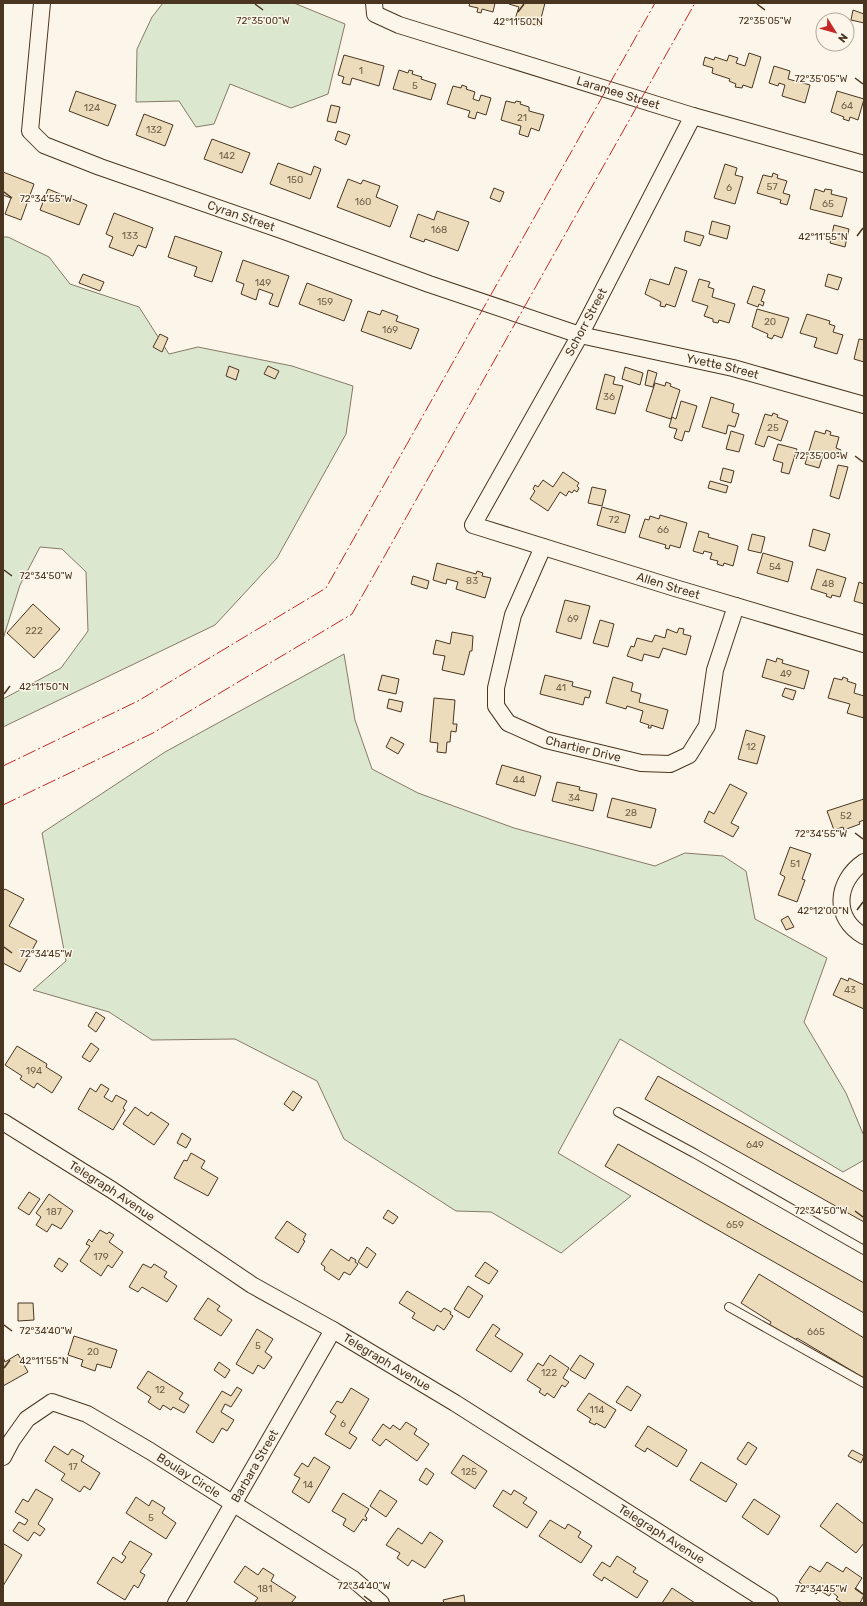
<svg xmlns="http://www.w3.org/2000/svg" width="867" height="1606" font-family="Rubik,sans-serif">
<style>
.green{fill:#dce7d0;stroke:#887966}
.building{fill:#ecdcbc;stroke:#4a3520}
.lines{fill:none;stroke-linecap:round;stroke-linejoin:round}
.service-casing{stroke:#4a3520;stroke-width:10}
.minor-casing{stroke:#4a3520;stroke-width:18}
.service{stroke:#fbf6e9;stroke-width:8}
.minor{stroke:#fbf6e9;stroke-width:16}
.power{stroke:#c62828;stroke-width:1;stroke-dasharray:14 3 2 3;stroke-linecap:butt}
.ticks{fill:none;stroke:#4a3520;stroke-width:1.5}
.labels{text-anchor:middle;dominant-baseline:central;stroke-width:3;stroke-linejoin:round;paint-order:stroke}
.number-label{font-size:10px;fill:#725f47}
.street-label{font-size:12px;fill:#4a3520;stroke:#fbf6e9}
.ticks-label{font-size:10px;text-anchor:middle;fill:#4a3520;stroke:#fbf6e9;stroke-width:3;stroke-linejoin:round;paint-order:stroke}
</style>
<rect width="100%" height="100%" fill="#fbf6e9"/>
<!-- green -->
<g class="green">
<path d="M163,3h131l51,21 -17,70 -37,14 -61,-24 -16,40 -18,3 -17,-26 -43,1 1,-53 15,-32z"/>
<path d="M3,237h5l41,20 21,27 69,23 30,47 29,-7 94,19 61,20 -7,48 -69,124 -62,67 -212,102v-28l58,-31 27,-37 -2,-59 -24,-23 -22,-2 -20,38 -17,54z"/>
<path d="M344,654l11,66 17,49 46,24 96,35 141,38 30,-13 38,3 23,15 9,48 72,39 -23,64 42,71 18,43v24l-21,12 -223,-133 -62,114 73,43 -70,57 -70,-41 -35,-1 -112,-72 -27,-58 -82,-42 -83,1 -43,-28 -76,-22 33,-29 -24,-128 123,-81z"/>
</g>
<!-- building -->
<g class="building">
<path d="M470,3h25l-2,9 -11,-3 -1,4 -4,-1 1,-4 -9,-2z"/>
<path d="M509,3h36l-6,23 -24,-7 4,-12 -10,-3z"/>
<path d="M853,10l11,4v9l-13,-3z"/>
<path d="M749,53l12,4 -9,31 -9,-3 -1,3 -7,-1 1,-3 -7,-3 1,-2 -18,-6 1,-5 -10,-3 2,-8 9,3 1,-3 12,4 2,-6 9,3 -2,5 9,3z"/>
<path d="M344,55l40,11 -5,20 -27,-8 -2,7 -8,-2 2,-6 -6,-2z"/>
<path d="M774,66l16,5 -2,8 22,6 -5,18 -23,-7 3,-11 -6,-2 -1,3 -9,-3z"/>
<path d="M399,70l9,3 1,-3 4,1 -1,3 10,3 -1,2 15,5 -5,16 -38,-11z"/>
<path d="M462,85l5,2 -1,2 9,3 -2,7 6,2 2,-6 10,3 -5,17 -9,-3 -2,7 -7,-2 2,-6 -23,-7 6,-18 8,2z"/>
<path d="M76,91l40,14 -8,21 -39,-15z"/>
<path d="M837,91l27,8 -6,21 -8,-3 -1,4 -6,-2 1,-2 -13,-5z"/>
<path d="M506,101l9,2 1,-2 5,1 -1,2 9,3v4l15,4 -5,16 -8,-3 -3,9 -9,-3 2,-8 -20,-6z"/>
<path d="M331,105l9,2 -4,16 -9,-2z"/>
<path d="M144,114l29,11 -8,21 -29,-11z"/>
<path d="M338,131l12,4 -4,10 -11,-5z"/>
<path d="M212,139l38,14 -8,20 -38,-14z"/>
<path d="M278,163l33,12 3,-9 7,3 -11,30 -40,-15z"/>
<path d="M725,164l12,4 -2,7 8,2 -8,27 -21,-6z"/>
<path d="M3,172l31,12 -13,36 -16,-6 6,-16 -8,-3z"/>
<path d="M773,173l5,2 -1,3 10,3 -4,12 7,2 -3,10 -7,-2 1,-3 -24,-7 6,-18 9,2z"/>
<path d="M348,179l13,5 2,-4 17,6 -4,11 22,9 -8,21 -53,-20z"/>
<path d="M494,188l10,4 -4,10 -10,-4z"/>
<path d="M48,189l39,16 -8,20 -39,-15z"/>
<path d="M815,189l9,3 1,-3 7,1 -1,4 16,4 -5,19 -32,-8z"/>
<path d="M437,211l32,11 -11,29 -33,-12 -1,3 -14,-5 8,-23 16,6z"/>
<path d="M114,213l39,15 -7,20 -8,-3 -5,11 -24,-9 4,-10 -7,-3z"/>
<path d="M712,221l18,5 -3,13 -18,-5z"/>
<path d="M834,225l15,4 -4,18 -15,-4z"/>
<path d="M686,231l18,5 -4,10 -16,-5z"/>
<path d="M175,236l47,16 -10,30 -18,-6 3,-9 -29,-10z"/>
<path d="M243,260l46,16 -11,31 -9,-3 4,-10 -14,-5 -3,11 -15,-6 3,-10 -8,-3z"/>
<path d="M675,267l12,4 -12,36 -9,-3 -1,3 -5,-1 1,-4 -16,-8 5,-15 19,6z"/>
<path d="M83,274l21,8 -4,9 -21,-8z"/>
<path d="M828,274l14,4 -4,12 -13,-4z"/>
<path d="M699,279l11,3 -2,5 6,2 -2,8 23,7 -6,19 -10,-3 -1,3 -5,-1v-3l-9,-3 4,-10 -16,-5z"/>
<path d="M307,283l45,17 -8,21 -45,-17z"/>
<path d="M753,286l12,4 -4,11 3,1 -1,4 -4,-2 -1,3 -11,-4z"/>
<path d="M757,309l32,9 -7,20 -8,-3 -2,4 -5,-2 1,-3 -16,-7z"/>
<path d="M382,310l16,6 -2,5 23,8 -8,20 -50,-18 7,-20 12,4z"/>
<path d="M807,314l23,7 -1,3 6,2 -2,6 10,3 -6,19 -23,-7 3,-9 -17,-5z"/>
<path d="M160,334l8,4 -6,14 -9,-5z"/>
<path d="M859,339l5,1v22l-10,-3z"/>
<path d="M229,366l10,4 -3,10 -10,-4z"/>
<path d="M268,366l11,5 -4,8 -11,-5z"/>
<path d="M625,367l18,6 -3,12 -18,-6z"/>
<path d="M648,370l9,3 -4,14 -8,-2z"/>
<path d="M605,374l10,3 -2,7 10,2 -8,28 -19,-5z"/>
<path d="M666,382l5,2 -1,2 10,4 -9,29 -25,-8 9,-28 10,3z"/>
<path d="M711,397l23,7 -2,8 7,2 -4,13 -7,-2 -2,9 -24,-7z"/>
<path d="M681,401l16,5 -8,26 -4,-1 -3,10 -8,-3 3,-9 -8,-2 3,-10 4,2z"/>
<path d="M773,413l5,2 -1,2 11,4 -7,20 -13,-5 -4,11 -9,-3 10,-30 7,2z"/>
<path d="M826,430l5,2 -1,3 9,2 -3,11 5,2 -2,7 -15,-5 -5,16 -14,-4 10,-33 10,3z"/>
<path d="M731,431l13,4 -5,17 -13,-3z"/>
<path d="M778,444l19,5 -8,25 -8,-2 2,-9 -10,-3z"/>
<path d="M838,465l10,2 -9,32 -9,-3z"/>
<path d="M723,468l11,3 -3,12 -11,-3z"/>
<path d="M563,472l16,11 -2,3 2,2 -2,4 -3,-2 -2,3 -3,-2 -3,5 -6,-4 -12,19 -18,-12 5,-8 -2,-2 2,-4 3,2 5,-7 10,7z"/>
<path d="M710,481l18,5 -2,7 -18,-5z"/>
<path d="M592,487l14,3 -4,16 -14,-3z"/>
<path d="M602,507l28,8 -5,18 -28,-8z"/>
<path d="M660,515l27,8 -7,25 -10,-3 -1,4 -4,-1 1,-3 -27,-8 6,-18 4,1 1,-4 9,3z"/>
<path d="M813,529l17,5 -5,17 -16,-5z"/>
<path d="M699,531l10,3 -1,3 30,9 -5,20 -9,-3 -1,3 -6,-2 1,-3 -8,-2 2,-6 -8,-2 -1,3 -10,-3z"/>
<path d="M752,534l13,3 -4,16 -13,-3z"/>
<path d="M763,553l30,9 -5,20 -31,-9z"/>
<path d="M437,563l39,11 1,-3 6,2 -1,3 9,2 -6,20 -29,-9 2,-7 -11,-3 -1,5 -13,-4z"/>
<path d="M817,569l29,9 -6,19 -8,-2 -1,3 -5,-2 1,-2 -16,-5z"/>
<path d="M413,576l16,5 -2,8 -16,-5z"/>
<path d="M859,582l5,2v20l-10,-3z"/>
<path d="M565,600l25,6 -9,33 -25,-7z"/>
<path d="M33,604l27,25 -26,29 -27,-25z"/>
<path d="M600,620l14,4 -6,23 -15,-4z"/>
<path d="M679,628l5,1 -1,5 8,2 -5,19 -23,-7 -4,10 -15,-4 -2,7 -15,-5 4,-10 3,1 3,-9 15,4 3,-7 10,3 2,-9 10,4z"/>
<path d="M452,632l21,4 -1,15h-2l-6,24 -22,-5 3,-14 -12,-2 3,-14 14,4z"/>
<path d="M777,658l6,2 -1,3 27,8 -5,18 -42,-12 5,-18 9,3z"/>
<path d="M382,675l17,4 -3,15 -18,-4z"/>
<path d="M545,675l28,7 -1,4 19,5 -2,7 -4,-1 -2,8 -43,-11z"/>
<path d="M613,677l20,6 -2,8 10,3 -2,8 29,8 -5,19 -12,-4v3h-3l1,-3 -9,-3 3,-11 -16,-5 -1,3 -20,-6z"/>
<path d="M843,677l5,2 -1,2 9,3 -2,9 10,3v22l-17,-5 3,-9 -22,-6 6,-20 8,2z"/>
<path d="M785,688l11,3 -3,9 -11,-4z"/>
<path d="M434,698l21,2 -2,24h4l-1,8 -5,-1 -1,11h-3l-1,11 -9,-1 1,-9 -8,-1z"/>
<path d="M389,699l14,3 -2,10 -14,-4z"/>
<path d="M746,730l19,6 -8,28 -19,-5z"/>
<path d="M391,737l13,7 -6,10 -12,-7z"/>
<path d="M502,765l39,11 -6,20 -39,-12z"/>
<path d="M557,782l23,5 -1,3 18,4 -4,17 -41,-10z"/>
<path d="M730,784l17,9 -16,30 8,4 -6,10 -29,-15 5,-11 5,3z"/>
<path d="M612,798l44,11 -5,19 -44,-11z"/>
<path d="M864,799v21l-5,2 1,2 -16,6 -1,-3 -9,3 -7,-19z"/>
<path d="M790,847l21,7 -9,25 3,1 -8,22 -19,-7 7,-18 -5,-3z"/>
<path d="M5,889l19,10 -15,27 28,15 -17,31 -17,-9v-72z"/>
<path d="M788,916l6,11 -8,3 -5,-10z"/>
<path d="M841,978l7,3 1,-3 15,7v24l-31,-14z"/>
<path d="M96,1012l9,6 -9,14 -8,-6z"/>
<path d="M91,1043l8,6 -9,13 -8,-5z"/>
<path d="M17,1046l30,18 -1,3 16,10 -10,16 -15,-10 -3,5 -14,-9 2,-3 -17,-11z"/>
<path d="M658,1076l206,116v30l-219,-123z"/>
<path d="M101,1084l8,5 -5,8 8,5 4,-7 11,6 -4,7 2,2 -12,20 -35,-21 12,-21 6,4z"/>
<path d="M293,1091l9,6 -9,14 -9,-7z"/>
<path d="M135,1107l13,9 3,-4 18,12 -15,21 -31,-21z"/>
<path d="M182,1133l9,6 -5,9 -9,-5z"/>
<path d="M618,1144l246,139v30l-259,-147z"/>
<path d="M191,1153l14,8 -4,7 17,10 -10,18 -34,-18 10,-18 3,1z"/>
<path d="M29,1192l11,7 -11,16 -11,-7z"/>
<path d="M49,1194l24,17 -12,18 -9,-5 -5,8 -11,-7 5,-8 -5,-4z"/>
<path d="M388,1210l10,7 -5,7 -10,-6z"/>
<path d="M287,1221l19,13 -3,6 2,1 -7,12 -23,-15z"/>
<path d="M100,1230l7,4 2,-2 5,3 -5,7 14,10 -11,16 -4,-3 -7,11 -21,-15 10,-15 -4,-2 3,-5 3,3z"/>
<path d="M367,1247l9,7 -9,14 -9,-6z"/>
<path d="M331,1249l18,12 2,-4 5,3 -1,2 3,2 -8,11 -6,-3 -5,8 -15,-10 1,-3 -4,-3z"/>
<path d="M59,1258l9,6 -6,8 -8,-6z"/>
<path d="M485,1262l13,9 -9,13 -14,-8z"/>
<path d="M143,1264l8,4 3,-4 13,8 -3,5 13,9 -10,16 -25,-15 -4,5 -9,-5z"/>
<path d="M759,1274l105,64v40l-67,-40 -2,3 -26,-15 2,-4 -30,-19z"/>
<path d="M468,1286l15,10 -14,22 -15,-9z"/>
<path d="M407,1291l34,21 3,-4 7,4 -1,2 3,2 -9,14 -7,-5 -3,6 -22,-13 3,-5 -16,-10z"/>
<path d="M208,1298l12,8 -3,4 15,10 -11,16 -27,-17z"/>
<path d="M18,1303h15l1,17 -16,1z"/>
<path d="M493,1324l7,5 -5,7 28,18 -12,18 -35,-22z"/>
<path d="M257,1329l16,10 -8,13 7,5 -8,12 -6,-4 -5,9 -17,-10z"/>
<path d="M74,1336l43,14 -6,18 -14,-4 -2,7 -14,-5 2,-6 -15,-5z"/>
<path d="M18,1354l10,18 -25,14v-29l2,5z"/>
<path d="M550,1355l19,13 -6,10 6,4 -4,5 -3,-2 -8,13 -7,-5 -2,3 -6,-4 2,-3 -14,-9 11,-17 5,3z"/>
<path d="M580,1355l14,9 -9,15 -15,-9z"/>
<path d="M219,1362l11,8 -5,8 -11,-8z"/>
<path d="M148,1371l35,22 -4,6 10,6 -5,8 -11,-6 -2,3 -8,-5 -3,5 -12,-8 3,-5 -14,-9z"/>
<path d="M627,1386l14,9 -10,16 -15,-9z"/>
<path d="M237,1387l5,3 -11,17 -6,-3 -4,8 13,8 -7,11 -5,-3 -9,15 -17,-11 26,-41 9,5z"/>
<path d="M351,1388l18,11 -20,34 8,5 -7,11 -25,-15 11,-18 -6,-4 7,-11 5,2z"/>
<path d="M589,1393l27,17 -11,18 -9,-5 -1,2 -6,-3 2,-3 -14,-9z"/>
<path d="M406,1422l11,7 -3,5 15,10 -12,17 -31,-22 -6,7 -8,-6 11,-16 7,5 3,-4 7,5z"/>
<path d="M648,1426l39,24 -10,17 -30,-19 -2,4 -10,-6z"/>
<path d="M748,1442l9,6 -11,17 -9,-6z"/>
<path d="M54,1446l14,9 4,-6 12,7 -3,5 19,12 -10,17 -6,-4 -4,6 -19,-12 4,-6 -20,-13z"/>
<path d="M852,1450l12,6 -3,7 -13,-7z"/>
<path d="M463,1455l24,16 -12,18 -24,-16z"/>
<path d="M314,1457l16,10 -21,36 -17,-11 8,-14 -6,-3 8,-12 6,4z"/>
<path d="M701,1462l36,22 -11,18 -36,-22z"/>
<path d="M426,1468l8,6 -7,11 -8,-5z"/>
<path d="M36,1489l17,10 -15,25 7,5 -5,7 -6,-4 -6,9 -15,-10 6,-9 6,3 3,-5 -13,-8 8,-13 5,3z"/>
<path d="M380,1490l17,11 -11,16 -16,-11z"/>
<path d="M503,1490l8,5 3,-5 13,8 -4,5 14,9 -10,16 -34,-22z"/>
<path d="M343,1493l26,16 -4,7 2,2 -1,3 -3,-2 -9,13 -11,-7 3,-6 -14,-8z"/>
<path d="M136,1497l13,9 3,-6 13,8 -3,5 14,10 -10,16 -40,-26z"/>
<path d="M754,1499l26,17 -12,19 -26,-18z"/>
<path d="M837,1503l27,21v19l-8,10 -36,-27z"/>
<path d="M550,1520l15,9 3,-5 13,8 -3,5 14,9 -11,17 -42,-27z"/>
<path d="M398,1528l24,16 8,-12 13,9 -18,27 -13,-8 -4,6 -11,-8 3,-5 -14,-8z"/>
<path d="M130,1541l22,13 -12,18 5,3 -7,13 -4,-3 -9,15 -28,-17 16,-26 9,6 4,-6 -4,-3z"/>
<path d="M4,1544l18,11 -19,31v-40z"/>
<path d="M617,1556l19,12 -3,4 15,9 -11,17 -33,-21 -2,4 -9,-6 9,-13 8,5z"/>
<path d="M827,1562l16,10 3,-5 16,11 -7,11 9,6 -4,8h-18l-6,-4 2,-2 -6,-5 -3,4 -10,-6 -3,4 -17,-12 11,-16 10,6z"/>
<path d="M245,1566l13,9 5,-7 11,7 -3,6 25,16 -5,6h-37l4,-5 -24,-16z"/>
<path d="M672,1588l23,15h-33z"/>
<path d="M464,1595l1,8h-21l-1,-3z"/>
</g>
<g class="lines">
<defs>
<g id="service">
<path d="M618,1112l76,41 170,97"/>
<path d="M729,1307l135,76"/>
</g>
<g id="minor">
<path id="s1" d="M42,3l-12,128 14,14 56,22 184,64 145,53 151,51 153,33 131,37"/>
<path id="s2" d="M374,3l1,11 24,11 294,91 171,48"/>
<path id="s3" d="M693,116l-113,219 -107,190 202,63 189,56"/>
<path id="s4" d="M543,547l-30,68 -17,73v18l12,17 38,17 95,23 29,1 19,-9 18,-29 8,-56 21,-64"/>
<path d="M864,862c-28,19 -32,56 0,74"/>
<path id="s5" d="M3,1122l109,68 140,95 81,45 122,73 315,200"/>
<path id="s6" d="M3,1457l9,-17 15,-21 25,-17 35,12 63,37 203,128 28,24"/>
<path id="s7" d="M176,1603l157,-273"/>
</g>
</defs>
<!-- service casing -->
<use href="#service" class="service-casing"/>
<!-- minor casing -->
<use href="#minor" class="minor-casing"/>
<!-- service -->
<use href="#service" class="service"/>
<!-- minor -->
<use href="#minor" class="minor"/>
<!-- power -->
<g class="power">
<path d="M3,766l135,-65 188,-113 329,-585"/>
<path d="M3,805l150,-72 199,-119 343,-611"/>
</g>
</g>
<!-- ticks -->
<path class="ticks" d="M255,4l8,6M757,4l8,6M518,12l6,-8M855,78l8,6M4,192l8,6M857,236l6,-8M855,456l8,6M4,570l8,6M4,694l6,-8M855,833l8,6M857,910l6,-8M4,947l8,6M855,1211l8,6M4,1325l8,6M4,1368l6,-8M855,1588l8,6M364,1596l8,6"/>
<g class="labels">
<!-- number labels -->
<g class="number-label">
<text x="361" y="71">1</text>
<text x="415" y="86">5</text>
<text x="847" y="106">64</text>
<text x="92" y="108">124</text>
<text x="522" y="118">21</text>
<text x="154" y="130">132</text>
<text x="227" y="156">142</text>
<text x="295" y="180">150</text>
<text x="772" y="187">57</text>
<text x="729" y="188">6</text>
<text x="363" y="202">160</text>
<text x="828" y="204">65</text>
<text x="439" y="230">168</text>
<text x="130" y="236">133</text>
<text x="263" y="283">149</text>
<text x="325" y="302">159</text>
<text x="770" y="322">20</text>
<text x="390" y="330">169</text>
<text x="609" y="397">36</text>
<text x="773" y="428">25</text>
<text x="614" y="520">72</text>
<text x="663" y="530">66</text>
<text x="775" y="567">54</text>
<text x="472" y="581">83</text>
<text x="828" y="584">48</text>
<text x="573" y="619">69</text>
<text x="34" y="631">222</text>
<text x="786" y="674">49</text>
<text x="561" y="688">41</text>
<text x="751" y="747">12</text>
<text x="519" y="780">44</text>
<text x="574" y="798">34</text>
<text x="631" y="813">28</text>
<text x="846" y="816">52</text>
<text x="795" y="864">51</text>
<text x="850" y="990">43</text>
<text x="34" y="1071">194</text>
<text x="755" y="1145">649</text>
<text x="54" y="1212">187</text>
<text x="735" y="1225">659</text>
<text x="101" y="1257">179</text>
<text x="816" y="1332">665</text>
<text x="258" y="1346">5</text>
<text x="93" y="1352">20</text>
<text x="549" y="1373">122</text>
<text x="160" y="1390">12</text>
<text x="597" y="1410">114</text>
<text x="343" y="1424">6</text>
<text x="73" y="1467">17</text>
<text x="469" y="1472">125</text>
<text x="308" y="1485">14</text>
<text x="151" y="1518">5</text>
<text x="265" y="1589">181</text>
</g>
<!-- street labels -->
<g class="street-label">
<text stroke="none"><textPath href="#s2" startOffset="267">Laramee Street</textPath></text>
<text stroke="none"><textPath href="#s1" startOffset="358">Cyran Street</textPath></text>
<text transform="translate(586 322) rotate(-62)">Schorr Street</text>
<text stroke="none"><textPath href="#s1" startOffset="863">Yvette Street</textPath></text>
<text stroke="none"><textPath href="#s3" startOffset="669">Allen Street</textPath></text>
<text stroke="none"><textPath href="#s4" startOffset="268">Chartier Drive</textPath></text>
<text stroke="none"><textPath href="#s5" startOffset="129">Telegraph Avenue</textPath></text>
<text stroke="none"><textPath href="#s5" startOffset="453">Telegraph Avenue</textPath></text>
<text stroke="none"><textPath href="#s7" startOffset="158">Barbara Street</textPath></text>
<text stroke="none"><textPath href="#s6" startOffset="231">Boulay Circle</textPath></text>
<text stroke="none"><textPath href="#s5" startOffset="777">Telegraph Avenue</textPath></text>
</g>
</g>
<g class="ticks-label">
<text x="263" y="24">72°35'00"W</text>
<text x="765" y="24">72°35'05"W</text>
<text x="518" y="25">42°11'50"N</text>
<text x="821" y="82">72°35'05"W</text>
<text x="46" y="202">72°34'55"W</text>
<text x="823" y="240">42°11'55"N</text>
<text x="821" y="459">72°35'00"W</text>
<text x="46" y="579">72°34'50"W</text>
<text x="44" y="690">42°11'50"N</text>
<text x="821" y="837">72°34'55"W</text>
<text x="823" y="914">42°12'00"N</text>
<text x="46" y="957">72°34'45"W</text>
<text x="821" y="1214">72°34'50"W</text>
<text x="46" y="1334">72°34'40"W</text>
<text x="44" y="1364">42°11'55"N</text>
<text x="364" y="1589">72°34'40"W</text>
<text x="821" y="1592">72°34'45"W</text>
</g>
<!-- border -->
<rect width="867" height="1606" fill="none" stroke="#4a3520" stroke-width="8"/>
<!-- north arrow -->
<g transform="translate(835 32) rotate(127)"><circle r="19" fill="#fbf6e9" stroke="#b4a999"/>
<path d="M0-3L7 15L0 10L-7 15Z" fill="#c62828"/>
<text y="-6" font-size="11" font-weight="bold" text-anchor="middle" fill="#4a3520">N</text>
</g>
</svg>
